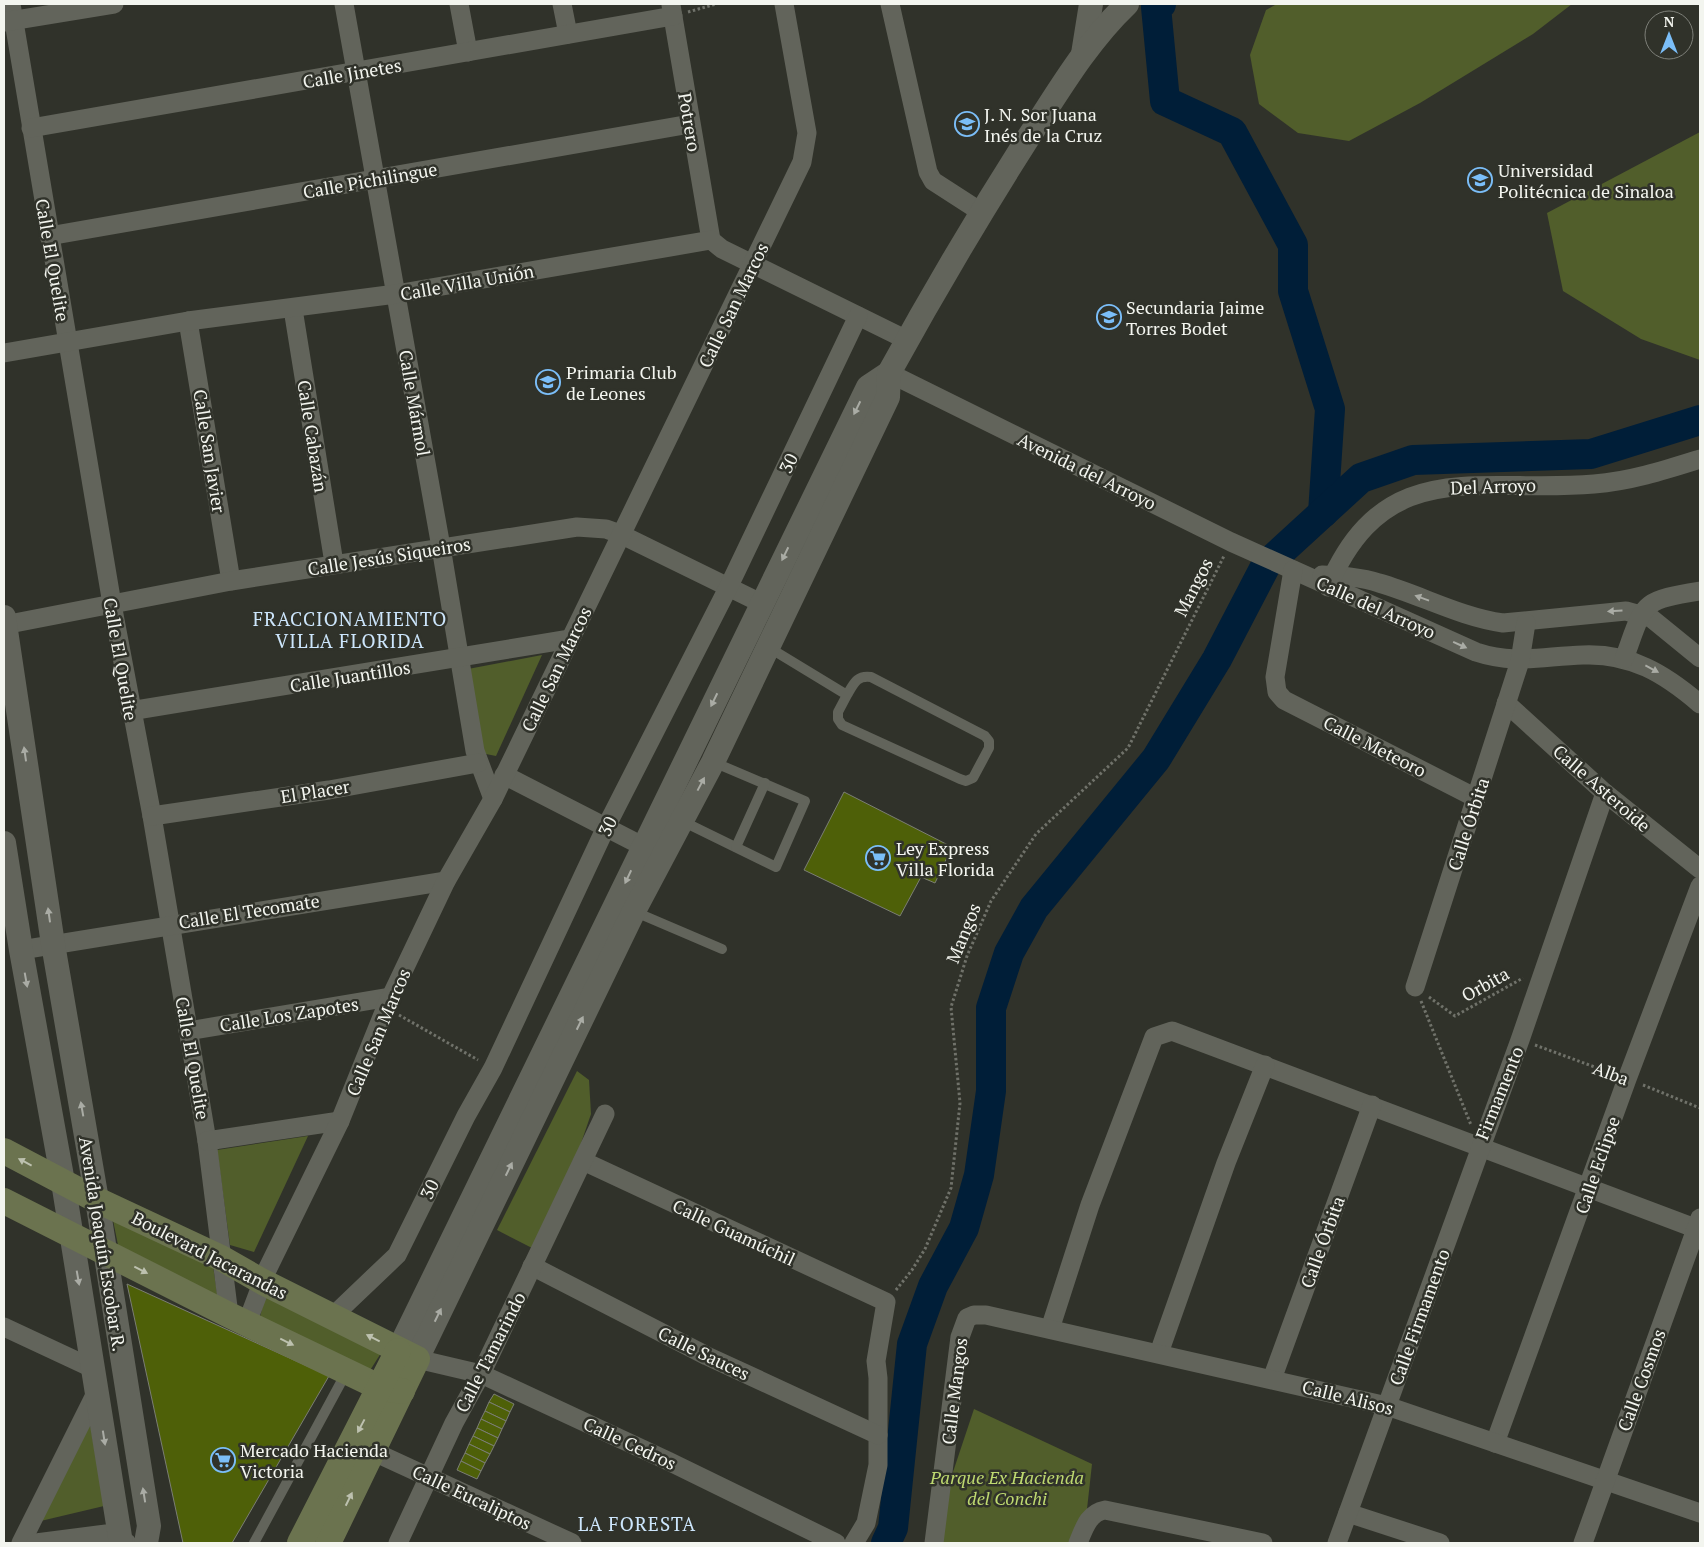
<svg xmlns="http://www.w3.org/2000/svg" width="1704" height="1547" font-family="'PT Serif',serif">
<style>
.green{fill:#515e2b}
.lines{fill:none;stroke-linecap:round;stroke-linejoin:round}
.river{stroke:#001e38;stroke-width:30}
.building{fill:#4e6008;stroke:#7b7e74}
.path{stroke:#70726a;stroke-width:3;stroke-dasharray:2.5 2.5;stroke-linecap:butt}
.service{stroke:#62645b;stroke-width:10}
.minor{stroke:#62645b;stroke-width:19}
.tertiary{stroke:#62645b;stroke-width:24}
.secondary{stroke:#6b734f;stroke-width:26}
.oneway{fill:#aaaca5}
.oneway2{fill:#bdc1af}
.labels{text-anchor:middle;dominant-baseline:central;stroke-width:5;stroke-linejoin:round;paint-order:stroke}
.street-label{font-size:18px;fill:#f3f5ef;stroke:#30322a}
.poi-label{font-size:18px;fill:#f3f5ef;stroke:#30322a;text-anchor:start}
.park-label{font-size:18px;font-style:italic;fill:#bed970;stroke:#30322a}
.neighbourhood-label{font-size:19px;letter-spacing:1px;fill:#cde6fc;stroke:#30322a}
</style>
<rect width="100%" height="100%" fill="#30322a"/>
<!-- green -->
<g class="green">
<path d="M1277,4h295l-39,30 -113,69 -71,38 -51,-8 -39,-29 -9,-49 16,-45z"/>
<path d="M1700,132v228l-59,-21 -78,-48 -16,-78z"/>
<path d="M542,655l-46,101 -15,-3 -13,-84z"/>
<path d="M577,1071l12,9 2,34 -13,38 -46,96 -35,-18z"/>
<path d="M308,1136l-54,116 -24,-7 -13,-95z"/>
<path d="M112,1215l101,51 5,33 -100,-54z"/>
<path d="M266,1292l115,61 -12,19 -109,-55z"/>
<path d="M86,1399l18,107 -76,18z"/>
<path d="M974,1409l118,55 -7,63 -7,16h-144l3,-23z"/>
</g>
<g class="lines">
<!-- river -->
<g class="river">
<path d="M1161,4l-5,3 9,94 67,31 61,113v46l37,118 -7,104"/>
<path d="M886,1543l7,-15 19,-184 21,-58 31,-58 15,-53 12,-84v-83l18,-55 25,-45 122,-149 61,-100 49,-94 95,-87 52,-18 178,-6 109,-34"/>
</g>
</g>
<!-- building -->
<g class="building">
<path d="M844,792l108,55 -17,36 -14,-6 -21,39 -96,-46z"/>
<path d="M127,1284l202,92 -97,167h-49z"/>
<path d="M494,1394l20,10 -4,8 -21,-10z"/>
<path d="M489,1402l21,10 -4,9 -21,-10z"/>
<path d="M485,1411l21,10 -4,8 -21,-10z"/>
<path d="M481,1419l21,10 -4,9 -21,-10z"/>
<path d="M477,1428l21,10 -4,8 -21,-10z"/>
<path d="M473,1436l21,10 -4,8 -21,-10z"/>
<path d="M469,1444l21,10 -5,9 -20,-10z"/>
<path d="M465,1453l20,10 -4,8 -20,-10z"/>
<path d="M461,1461l20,10 -4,8 -20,-9z"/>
</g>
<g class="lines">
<!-- path -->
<g class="path">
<path d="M688,12l28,-8"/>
<path d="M1429,997l26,19 68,-38"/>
<path d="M1421,1001l50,124"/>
<path d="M399,1015l79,45"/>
<path d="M1535,1045l76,28"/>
<path d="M1643,1085l57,23"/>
<path d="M896,1290l16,-20 13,-21 26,-61 9,-85 -9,-96 16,-51 24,-55 45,-67 92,-86 96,-192"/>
</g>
<!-- service -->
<g class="service">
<path d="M768,647l79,48c7,-12 10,-20 24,-18l114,59 4,5v7l-16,30 -7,3 -6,-2 -118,-54 -4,-6v-7l9,-17"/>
<path d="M682,821l94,46 29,-66 -92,-39"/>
<path d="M736,847l29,-64"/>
<path d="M633,911l89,38"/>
<path d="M254,1543l92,-170"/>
</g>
<!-- minor -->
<g class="minor">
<path d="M11,4l101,600 40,212 55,325 22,174"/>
<path d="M344,4l97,543 34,204 18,48"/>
<path d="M459,4l9,48"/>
<path d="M562,4l6,30"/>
<path d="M890,4l38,168 5,9 48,31"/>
<path d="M671,5l40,235"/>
<path d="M4,22l110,-18"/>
<path d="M31,128l642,-112"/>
<path d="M49,236l641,-112"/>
<path d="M293,309l41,254"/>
<path d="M188,321l43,260"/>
<path d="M4,353l184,-32 208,-27 315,-54 11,9 185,91"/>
<path d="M889,373l342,169 245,110c39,13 68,4 107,3 48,-2 82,19 117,49"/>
<path d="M1293,570l-18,107 2,15 7,8 192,98"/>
<path d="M1322,575c19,1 39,2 57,8 42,12 81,34 124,40l123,-12 25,7 49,40"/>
<path d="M1328,587c57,-134 152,-93 266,-103 37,-3 71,-14 106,-25"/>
<path d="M4,625l227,-44 346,-54 29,2 14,5 141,69"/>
<path d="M1624,659c21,-57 15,-58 76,-68"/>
<path d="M1506,703l99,90 95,76"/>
<path d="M130,711l440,-72"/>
<path d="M504,775l152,78"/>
<path d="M152,816l177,-26 149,-27"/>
<path d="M21,950l425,-69"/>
<path d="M1415,987l105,-326 6,-38"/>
<path d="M188,1031l202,-34"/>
<path d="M207,1141l133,-20"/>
<path d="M583,1161l303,141 -10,59 2,17v87l-12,58 -12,20"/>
<path d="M532,1266l175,90 171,79"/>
<path d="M332,1317l65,-62 69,-139 27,-48 113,-241 123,-241 129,-270"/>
<path d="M247,1323l20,-53 73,-149 46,-114 60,-126 47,-82 309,-637 5,-29 -23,-129"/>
<path d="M4,1327l90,42"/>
<path d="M1050,1329l40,-124 64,-168 18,-6 528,199"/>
<path d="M1159,1353l67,-190 39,-98"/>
<path d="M417,1359l64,15 187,87 168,82"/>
<path d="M1272,1379l100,-274"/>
<path d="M1495,1443l132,-364 73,-193"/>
<path d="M372,1451l200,92"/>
<path d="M1348,1513l92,30"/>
<path d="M21,1543l76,-152"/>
<path d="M36,1543l70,-9 21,9"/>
<path d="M398,1543l56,-120 27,-49 124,-260"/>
<path d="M934,1543l26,-206 7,-19 7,-3h12l401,91 313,107"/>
<path d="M1078,1543c6,-14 10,-30 27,-33l158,33"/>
<path d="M1337,1543l183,-503 85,-247"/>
<path d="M1583,1543l117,-325"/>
</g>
<!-- tertiary -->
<g class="tertiary">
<path d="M1083,54l8,-50"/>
<path d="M4,617l49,327 44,256 52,326 -3,17"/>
<path d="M4,843l17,107 42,232 58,361"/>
<path d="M398,1351l470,-964 21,-14"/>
<path d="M417,1359l217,-448 79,-149 175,-365 1,-24c44,-80 90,-158 139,-235 30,-46 59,-96 99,-134"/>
</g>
<!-- secondary -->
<g class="secondary">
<path d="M4,1151l93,49 124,58 42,24 154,77 -89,184"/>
<path d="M4,1201l225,114 152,73 21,3"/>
<path d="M300,1543l98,-192"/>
</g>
</g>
<!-- one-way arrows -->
<defs><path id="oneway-solid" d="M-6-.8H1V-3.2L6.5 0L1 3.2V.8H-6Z" transform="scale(1.25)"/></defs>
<g class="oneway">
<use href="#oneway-solid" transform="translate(857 408) rotate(116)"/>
<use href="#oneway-solid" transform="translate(785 554) rotate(116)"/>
<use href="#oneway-solid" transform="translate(1422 598) rotate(-160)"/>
<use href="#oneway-solid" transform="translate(1615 611) rotate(177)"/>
<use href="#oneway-solid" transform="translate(1460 645) rotate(24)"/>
<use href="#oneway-solid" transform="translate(1652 669) rotate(28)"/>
<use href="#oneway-solid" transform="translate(714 700) rotate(116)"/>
<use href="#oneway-solid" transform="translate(25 754) rotate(-98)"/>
<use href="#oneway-solid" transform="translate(701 784) rotate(-62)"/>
<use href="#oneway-solid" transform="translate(628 877) rotate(115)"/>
<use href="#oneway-solid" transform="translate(49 915) rotate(-98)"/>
<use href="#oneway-solid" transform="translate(26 980) rotate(80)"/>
<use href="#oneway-solid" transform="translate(580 1023) rotate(-64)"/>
<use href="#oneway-solid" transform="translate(82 1109) rotate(-100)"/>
<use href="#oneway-solid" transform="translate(509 1169) rotate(-64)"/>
<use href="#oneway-solid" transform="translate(78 1278) rotate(80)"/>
<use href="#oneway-solid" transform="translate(438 1315) rotate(-64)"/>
<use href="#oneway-solid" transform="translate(104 1438) rotate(81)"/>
<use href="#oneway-solid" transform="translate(144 1495) rotate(-99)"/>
</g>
<g class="oneway2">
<use href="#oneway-solid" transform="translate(25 1162) rotate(-152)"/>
<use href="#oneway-solid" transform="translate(141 1270) rotate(27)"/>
<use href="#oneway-solid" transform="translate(373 1338) rotate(-153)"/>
<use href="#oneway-solid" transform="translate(287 1342) rotate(26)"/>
<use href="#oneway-solid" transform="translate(361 1426) rotate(118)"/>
<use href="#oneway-solid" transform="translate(349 1499) rotate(-64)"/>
</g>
<!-- icons -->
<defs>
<symbol id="school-ring" viewBox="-11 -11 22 22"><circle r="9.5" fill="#30322a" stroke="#7bbef8" stroke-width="1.5"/><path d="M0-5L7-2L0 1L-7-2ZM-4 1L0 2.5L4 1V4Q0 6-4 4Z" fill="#7bbef8"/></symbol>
<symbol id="university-ring" viewBox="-11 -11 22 22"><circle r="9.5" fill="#30322a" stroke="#7bbef8" stroke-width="1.5"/><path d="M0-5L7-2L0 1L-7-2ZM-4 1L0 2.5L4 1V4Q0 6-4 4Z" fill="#7bbef8"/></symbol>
<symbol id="supermarket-ring" viewBox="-11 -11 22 22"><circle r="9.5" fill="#30322a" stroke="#7bbef8" stroke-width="1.5"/><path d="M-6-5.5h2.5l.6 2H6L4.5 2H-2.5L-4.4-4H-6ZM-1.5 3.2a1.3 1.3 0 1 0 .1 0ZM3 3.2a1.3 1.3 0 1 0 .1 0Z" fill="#7bbef8"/></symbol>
</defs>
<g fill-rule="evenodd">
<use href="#school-ring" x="953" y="110" width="28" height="28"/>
<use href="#university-ring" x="1466" y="166" width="28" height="28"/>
<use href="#school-ring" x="1095" y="303" width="28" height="28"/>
<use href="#school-ring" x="534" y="368" width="28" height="28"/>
<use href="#supermarket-ring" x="864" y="844" width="28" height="28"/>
<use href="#supermarket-ring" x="209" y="1446" width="28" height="28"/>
</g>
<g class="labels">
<!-- street labels -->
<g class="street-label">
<text transform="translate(352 73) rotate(-10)">Calle Jinetes</text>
<text transform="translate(690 122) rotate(80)">Potrero</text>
<text transform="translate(370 180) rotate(-10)">Calle Pichilingue</text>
<text transform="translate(53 260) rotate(80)">Calle El Quelite</text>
<text transform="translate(467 282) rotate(-10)">Calle Villa Unión</text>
<text transform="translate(733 305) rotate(-64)">Calle San Marcos</text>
<text transform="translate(415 403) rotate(80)">Calle Mármol</text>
<text transform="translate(313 436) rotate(81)">Calle Cabazán</text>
<text transform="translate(210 451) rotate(81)">Calle San Javier</text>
<text transform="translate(788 463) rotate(-64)">30</text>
<text transform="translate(1087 471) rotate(26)">Avenida del Arroyo</text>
<text transform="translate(1493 486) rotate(-2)">Del Arroyo</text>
<text transform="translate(389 556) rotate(-9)">Calle Jesús Siqueiros</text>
<text transform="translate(1193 587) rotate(-63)">Mangos</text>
<text transform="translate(1376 607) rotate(24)">Calle del Arroyo</text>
<text transform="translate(121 659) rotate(80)">Calle El Quelite</text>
<text transform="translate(556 669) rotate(-64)">Calle San Marcos</text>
<text transform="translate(350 676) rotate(-9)">Calle Juantillos</text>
<text transform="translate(1375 746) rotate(27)">Calle Meteoro</text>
<text transform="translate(1602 788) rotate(41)">Calle Asteroide</text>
<text transform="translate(315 791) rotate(-9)">El Placer</text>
<text transform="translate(1468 824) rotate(-72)">Calle Órbita</text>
<text transform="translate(607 826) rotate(-64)">30</text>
<text transform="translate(249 911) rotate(-9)">Calle El Tecomate</text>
<text transform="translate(963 933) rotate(-68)">Mangos</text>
<text transform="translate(1485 984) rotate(-29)">Orbita</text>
<text transform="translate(289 1014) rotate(-9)">Calle Los Zapotes</text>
<text transform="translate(378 1032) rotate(-67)">Calle San Marcos</text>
<text transform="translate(193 1058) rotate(80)">Calle El Quelite</text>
<text transform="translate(1611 1073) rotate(20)">Alba</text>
<text transform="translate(1499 1093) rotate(-68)">Firmamento</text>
<text transform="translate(1597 1165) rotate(-71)">Calle Eclipse</text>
<text transform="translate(429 1189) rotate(-64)">30</text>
<text transform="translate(734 1232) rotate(25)">Calle Guamúchil</text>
<text transform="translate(1322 1242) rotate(-70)">Calle Órbita</text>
<text transform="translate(103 1244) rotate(81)">Avenida Joaquín Escobar R.</text>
<text transform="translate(210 1255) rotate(27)">Boulevard Jacarandas</text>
<text transform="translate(1419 1317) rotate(-70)">Calle Firmamento</text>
<text transform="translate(490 1352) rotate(-63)">Calle Tamarindo</text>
<text transform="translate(704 1353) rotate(26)">Calle Sauces</text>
<text transform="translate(1641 1380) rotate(-70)">Calle Cosmos</text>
<text transform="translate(954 1391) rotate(-83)">Calle Mangos</text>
<text transform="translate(1348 1397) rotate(14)">Calle Alisos</text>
<text transform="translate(630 1443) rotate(25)">Calle Cedros</text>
<text transform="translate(472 1497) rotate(25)">Calle Eucaliptos</text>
</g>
<!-- poi labels -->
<g class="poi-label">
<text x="984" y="114">J. N. Sor Juana<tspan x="984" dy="21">Inés de la Cruz</tspan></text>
<text x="1498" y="170">Universidad<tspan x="1498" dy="21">Politécnica de Sinaloa</tspan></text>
<text x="1126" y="307">Secundaria Jaime<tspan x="1126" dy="21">Torres Bodet</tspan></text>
<text x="566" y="372">Primaria Club<tspan x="566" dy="21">de Leones</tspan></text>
<text x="896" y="848">Ley Express<tspan x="896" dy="21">Villa Florida</tspan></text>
<text x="240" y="1450">Mercado Hacienda<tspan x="240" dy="21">Victoria</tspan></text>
</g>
<!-- park labels -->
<g class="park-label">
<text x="1007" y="1477">Parque Ex Hacienda<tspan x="1007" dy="21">del Conchi</tspan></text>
</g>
<!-- neighbourhood labels -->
<g class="neighbourhood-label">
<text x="350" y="618">FRACCIONAMIENTO<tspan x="350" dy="22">VILLA FLORIDA</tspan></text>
<text x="637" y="1523">LA FORESTA</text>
</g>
</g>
<!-- border -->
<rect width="1704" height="1547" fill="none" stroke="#f3f5ef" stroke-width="10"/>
<!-- north arrow -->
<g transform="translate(1669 35)"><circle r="24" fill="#30322a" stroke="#7e8079"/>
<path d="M0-4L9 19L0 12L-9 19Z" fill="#7bbef8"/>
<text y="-8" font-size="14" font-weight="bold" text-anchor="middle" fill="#f3f5ef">N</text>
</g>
</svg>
